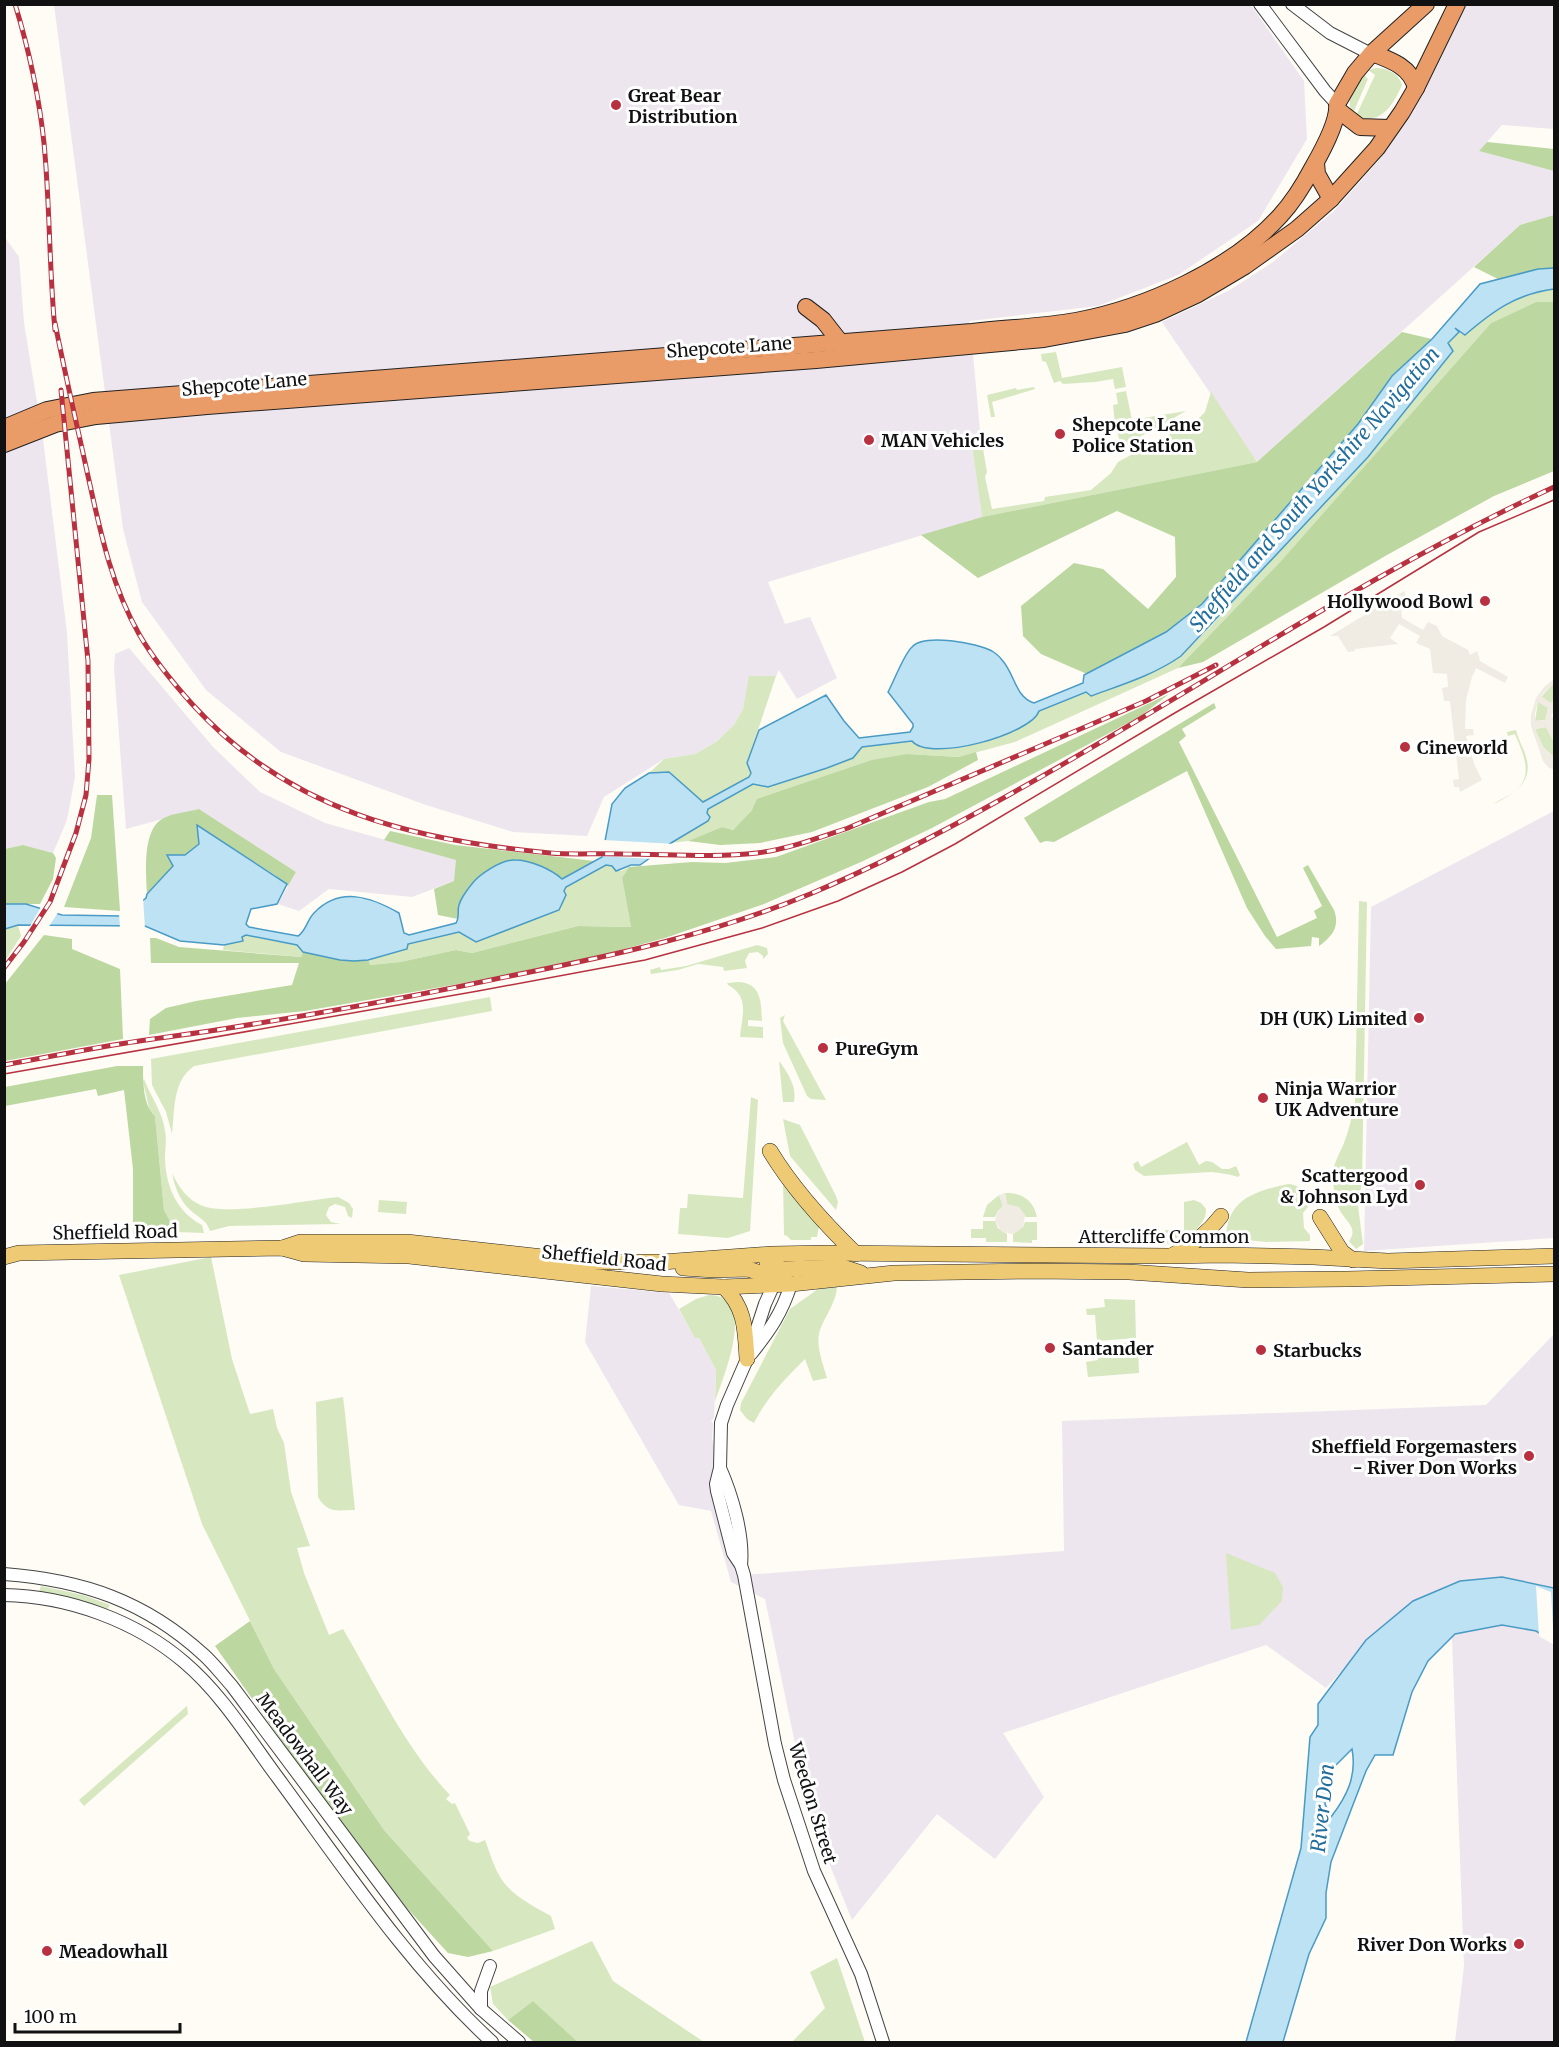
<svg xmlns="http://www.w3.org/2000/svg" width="1559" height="2047" font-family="Merriweather,serif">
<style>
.industrial{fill:#ede6ee}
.green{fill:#d7e8c0}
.forest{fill:#bcd7a0}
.plaza{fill:#f0ece3;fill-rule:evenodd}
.water{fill:#bde2f3;stroke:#499bc5;stroke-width:1.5;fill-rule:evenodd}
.pier{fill:#fefcf5}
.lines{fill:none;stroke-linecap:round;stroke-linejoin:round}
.minor-casing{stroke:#444;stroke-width:14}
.major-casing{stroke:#222;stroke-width:16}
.highway-casing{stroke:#222;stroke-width:18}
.minor{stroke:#fff;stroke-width:12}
.major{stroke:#efca75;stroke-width:15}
.highway{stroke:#ea9c68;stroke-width:16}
.tram{stroke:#b83140;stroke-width:1.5}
.rail-casing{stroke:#b83140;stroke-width:5}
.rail{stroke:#fff;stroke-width:3;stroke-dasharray:9;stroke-linecap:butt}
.poi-dot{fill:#b83140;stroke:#fff;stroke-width:2}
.labels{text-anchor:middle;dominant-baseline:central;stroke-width:6;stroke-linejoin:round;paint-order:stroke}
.poi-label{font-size:18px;font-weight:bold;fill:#111;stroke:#fff;text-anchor:start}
.street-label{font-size:18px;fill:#111;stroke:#fff}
.water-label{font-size:20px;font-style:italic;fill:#216d9c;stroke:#fff}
</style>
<rect width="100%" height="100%" fill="#fefcf5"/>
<!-- industrial -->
<g class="industrial">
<path d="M54,5h1197l53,76 3,58 -49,82 -80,54 -80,31 -128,15 10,110 -8,15 10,71 -214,65 17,42 25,-7 27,61 -40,21 -18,-29 -3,6h-26l-7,33 -9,16 -18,17 -21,12 -31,5 -60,38 -17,39 -74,-4 -87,-27 -145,-53 -75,-62 -64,-88 -19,-73z"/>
<path d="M1466,5h88v124l-52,-4 -23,26 75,20v44l-34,10 -263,237 -95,-140 68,-32 43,-28 61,-51 46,-52 38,-63z"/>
<path d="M4,236l15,21 5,66 19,116 24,194 8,144 -8,43 -14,33 -30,-8 -18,4z"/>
<path d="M129,648l85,100 46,44 65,31 132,37 -3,21 -42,16 -83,-8 -30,22 -21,-7 18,-32 -97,-63 -73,20 -12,-161 1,-14z"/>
<path d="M1554,811v427l-190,13 7,-344z"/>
<path d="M591,1286l78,7 26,44 4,1 17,32 -2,48 -3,3 2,3 -1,14 32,137 320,-24 -2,-130 424,-16 68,-71v708h-99l9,-76 -12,-327 -27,-40 -56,43 -43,46 -60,-43 -263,88 41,64 -49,62 -58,-45 -85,106 -42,-104 -45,-217 -34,-17 -20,-71 -32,-6 -94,-163z"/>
</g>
<!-- green -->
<g class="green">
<path d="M1376,68c12,0 23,6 26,17 -9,20 -21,41 -46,31l19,-41 -7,-5z"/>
<path d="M1363,74l5,5 -15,34c-9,-14 3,-27 10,-39z"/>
<path d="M1554,289v13h-18l-45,21 -211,239 -102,106 -163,74 -56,15 -52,-3 -155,56 -19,20 -11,-3 -34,14 -17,2 37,-22 2,-4 -3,-4 1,-4 45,-25 15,3 59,-19 26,-10 9,-11 50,-6c16,21 119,-6 127,-30l47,-19 5,4 23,-9 67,-31 31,-31 156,-174 80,-108 11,-11 6,3c28,-24 51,-41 89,-46z"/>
<path d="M1056,352l6,26 60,-11 4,20 -11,2 -2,-10 -18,3 -32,2 -3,-3 -6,2 -8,-21 -4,-1 -1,-7z"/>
<path d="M1034,387l1,2 -43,13 3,15h-4l-4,-22 29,-7 1,2z"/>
<path d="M1126,391l6,29 54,-9 -50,28 -14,10 -7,-25 -2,-19 5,-1 -2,-11z"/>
<path d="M1211,392l46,70 -275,55 -10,-71 8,-15 7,41 -2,5 7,32 52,-8 1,-4 46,-7 20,-17 7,-11 80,-43 7,-7z"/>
<path d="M749,676h27l-29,87 4,10 -2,4 -46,25 -34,-30 -20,1 15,-14 31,-5 21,-12 18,-17 9,-16z"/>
<path d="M1554,683v16l-3,5 -10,-7z"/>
<path d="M1538,702l10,5 -2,13 -11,1z"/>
<path d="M1546,727l8,15v15l-11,-10 -8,-18z"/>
<path d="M1516,730c2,10 8,18 10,27 8,26 -13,37 -32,47 4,-4 13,-7 20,-12 21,-16 9,-38 1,-58l-7,2 -1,-4z"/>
<path d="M606,865h6l9,6 8,-4 -7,11 9,49 -53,-1 -106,27 -16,-3 -56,12 -30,3 -2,-4 40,-17 51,-12 8,5 89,-26 5,-4 5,-20z"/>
<path d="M1359,901l8,1 -5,279 -4,25 5,38 -7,5 -7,-8c10,-13 -4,-20 -10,-32 -3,-8 -5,-18 -6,-27 -2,-15 5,-25 11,-39 5,-13 8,-27 11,-40z"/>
<path d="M18,925l3,11 -16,25v-32z"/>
<path d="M246,935l51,10 6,7 -2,5 -78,-7 1,-5 19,-4 -1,-4z"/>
<path d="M757,945l10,3 1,6 -5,5v-3l-5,-4 -9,1 -4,8 2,7 -23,3 -1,-4 -25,-3 -20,6 -27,4 -1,-4 10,-3 1,3 25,-4z"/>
<path d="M738,982c24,1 23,21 24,39l-14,-1v6l15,1v11l-23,-1c2,-22 10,-40 -12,-52l-1,-2z"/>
<path d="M490,997l2,14 -298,55c-22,16 -19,43 -22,68l-6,-22 -14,-27 -1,-26z"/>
<path d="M785,1015l-2,6 43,79 -15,-1 -4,-3 -24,-53 -3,-25z"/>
<path d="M779,1061c9,12 18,26 15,41h-11z"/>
<path d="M144,1079c7,18 19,34 21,52 2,9 0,19 0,28 1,28 12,53 37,66l2,8 -28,-1 -12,-22 -9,-94 -5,-4 -7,-30z"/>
<path d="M751,1097l7,3 -8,131 -22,7 -50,-4 2,-26h7l1,-14 55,4z"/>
<path d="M783,1119l17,6 36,71 2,6 -2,8 -46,-54z"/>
<path d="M1187,1142l12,23 7,-4 6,1 10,7h7l7,-3 4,9 -2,2c-9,-3 -18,-4 -27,-5l-67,4 -9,-6 -2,-6 5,-3 3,6z"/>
<path d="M172,1173c6,13 15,27 31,33 25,10 105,-6 135,-9l11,6 4,6 -1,9 -4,-2 -3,-9 -10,-3 -6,3 -3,8 5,7 10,2 -112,2 -19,5c-3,-9 -7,-11 -15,-17 -14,-10 -20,-25 -23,-41z"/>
<path d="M783,1181l36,46 -2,10h-6v3h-20l-4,-4 -3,-1z"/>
<path d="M1288,1184c15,1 18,10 20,23l-5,6 1,15 6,7v6l-44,1 -40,-4c1,-39 29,-47 62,-54z"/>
<path d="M1005,1193c17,-1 29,8 32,24h-12v-2l-18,-11z"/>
<path d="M999,1195l4,11 -5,5 -3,6h-12l4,-12z"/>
<path d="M379,1200l28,2 -1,12 -28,-2z"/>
<path d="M1194,1200l7,3 5,6c1,18 -25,34 -41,35v-14l19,1v-29z"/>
<path d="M983,1221h12l3,7 9,6v8h-21v-4h-15v-9h12z"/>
<path d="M1025,1222h12v18h-5v3l-19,-1v-8l10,-7z"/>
<path d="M211,1257l21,102 18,55 23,-5 4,19 7,15 7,49 19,54 -13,2 7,25 25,62 14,-6c33,56 62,119 107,166l-4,4 6,5 3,-1 15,31 -3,4 3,3 8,2 7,-3c5,13 9,28 17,40 12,17 31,26 49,36l4,13 -62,22 -109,-121 -110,-161 -72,-145 -83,-249z"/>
<path d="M837,1286c0,15 -12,30 -17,44 -5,14 3,34 7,48l-14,3 -8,-22c-20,20 -38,38 -51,64l-7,-4 -7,-9 1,-7 49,-94 28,-20z"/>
<path d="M709,1295c50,1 14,82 6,107l1,-32 -17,-32h-4l-16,-29 17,-10z"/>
<path d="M1104,1299l31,1 1,38 -39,3 -2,-26h-8l-1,-6 19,-2z"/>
<path d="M1138,1342l1,31 -51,4 -2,-15 12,-2 -1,-15z"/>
<path d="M343,1397l2,16 10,97c-18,0 -27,4 -37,-13l-2,-95z"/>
<path d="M1226,1553l49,20 8,14 -1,14 -23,24 -28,5z"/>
<path d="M41,1586l42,9 27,10 -3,5 -9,-1 -59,-17z"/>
<path d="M187,1706l1,8 -104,92 -5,-6z"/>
<path d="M592,1941l21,40 91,61h-126l-45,-41 -25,19 -15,-16 -3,-17z"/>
<path d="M837,1958l28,84h-73l33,-34 -15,-36z"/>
</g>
<!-- forest -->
<g class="forest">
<path d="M1487,142l67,7v22l-75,-20z"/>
<path d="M1554,215v53l-16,1 -38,11 -26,-13 46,-42z"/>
<path d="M1536,302h18v169l-60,25 -107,59 -184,107 -25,6 102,-106 211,-239z"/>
<path d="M1402,332l30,7 -40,37 -34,48 -156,180 -36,28 -79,42 -46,-20 -18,-18 -2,-30 53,-43 29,6 45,40 28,-32 -1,-40 -58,-26 -139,67 -57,-43 61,-18 275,-55z"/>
<path d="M1169,694l-28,22 -209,112 -71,34 -97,42 -99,34 -63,17 -115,24 -182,32 -68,7 -88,17 1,-16 16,-11 30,-7 96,-16 7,-22h-148l-1,-25h6l23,9 122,10 2,-5 37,8h28l2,5 30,-3 56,-12 16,3 106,-27 53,1 -9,-49 7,-11 63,-5 33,1 51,-6 153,-55 16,-3z"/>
<path d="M1214,703l2,5 -34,21 4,7 -7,6 98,195 40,-19 -3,-7 8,-5 -19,-38 5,-3 26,45c6,16 -1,26 -15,36v-8l-7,-1 -1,9 -35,3 -11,-13 -18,-28 -60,-137 -133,71 -8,-1 -6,2 -16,-25z"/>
<path d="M976,752l2,8 -50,27 -116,45 -52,11 -40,2 -32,-4 34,-14 11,3 19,-20 5,-11 115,-39 35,-6 52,3z"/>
<path d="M97,795h15l8,116 -56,-4 27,-69z"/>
<path d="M199,809l97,63 -8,14 -13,-11 -77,-49 1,18 -14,11h-18l6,11 -10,13 -16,15c-1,-20 -5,-63 15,-75 10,-6 26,-7 37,-10z"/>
<path d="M390,831l65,14 139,16 -32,18c-11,-10 -32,-19 -48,-19 -4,0 -9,3 -13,4 -24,10 -43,27 -43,55l-20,-4 -4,-26 20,-8 2,-21 -72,-20z"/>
<path d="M23,845l30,8 3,5 -3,21 -13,25h-35v-55z"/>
<path d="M44,935l28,4v10l48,20 3,70 -118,22v-77z"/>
<path d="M117,1066h26c0,15 0,40 12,50l9,94 12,22 -43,2v-65l-9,-79 -26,6 -2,-7 -91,17v-19z"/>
<path d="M250,1621l24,48 110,161 109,121 -25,6 -20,-4 -42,-46 -96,-126 -95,-135z"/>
<path d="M533,2001l45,41h-44l-26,-22z"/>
</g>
<!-- plaza -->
<g class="plaza">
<path d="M1404,591l6,13 -9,1 1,13 21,12 5,-8 9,4 5,10 26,14 2,5 7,-4 3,10 28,16 -3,6 -29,-15 -4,9 -6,23 -1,29h8l1,6 -8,1 1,4 8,26 7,14 -22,12 -1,-5h-5l-1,-7 6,-1 -9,-78h-6l-2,-13 6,-1 -1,-13 -14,-1 -3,-24 -14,-6 4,-7 -21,-12 -9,14 8,6 -43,5v2l-7,1 -10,-16h-8z"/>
<path d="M1554,679v4l-13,13 10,7 3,-4v12l-3,5 3,2 -1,9 1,15 -8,-15 -11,2 8,18 11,10v13l-6,-3 -5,-6 -12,-35v-11l5,-17 8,-11zM1538,702l10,6 -3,12 -10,1v-8z"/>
<path d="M1005,1193l2,11 12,3 6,8 -2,12 -10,7 -11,-2 -7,-11 2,-8 6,-7 -4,-11z"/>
</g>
<!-- water -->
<g class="water">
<path d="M1554,268v21c-38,5 -61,22 -89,46l-10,-7 4,4 -11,11 5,8 -85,106 -187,199c-27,19 -60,29 -90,40l-5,-4 -47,19c-7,23 -109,52 -127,30l-50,6 -9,11 -26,10 -59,19 -15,-3 -45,25 -1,4 3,4 -2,4 -37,22 -31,22h-9l-15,6 -4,-5 -6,-1 -40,22 -2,4 2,4 -7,15 -83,32 -17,-10 -51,12 -1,5 -39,11 -14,1 -14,-1 -37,-8 -6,-7 -51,-10 -4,2 1,4 -19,4 -44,-4 -35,-15 -127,-1 -13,4v-25h21l36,11 61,1 23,-18 1,-4 26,-28 -6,-11h18l14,-11 -2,-19 90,59 -10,20 -26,5 -5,15 3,3 49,9c8,-5 9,-16 16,-23 26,-27 57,-16 85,0l5,20 5,2 47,-12c4,-6 1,-12 3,-18 2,-7 8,-15 12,-20 7,-10 31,-26 44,-25 15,0 36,9 47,19l40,-22 10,-53 13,-16 24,-15 20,-1 34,30 46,-25 2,-4 -4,-10 12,-33 67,-35 18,26 15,17 51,-6 3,-5v-3l-25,-32c6,-11 16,-38 24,-45 12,-14 65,-4 80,4 3,2 8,6 10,9 13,14 13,37 32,43l49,-20 1,-8 82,-43 36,-28 156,-180 34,-48 40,-37 48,-55 58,-15z"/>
<path d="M1502,1577l52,11v54l-18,-11 -34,-6 -47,9 -27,27 -16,31 -19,63h-18l-9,16 -35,91 -5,31v25l-17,36 -26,88h-37l55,-194 9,-111 8,-12v-21l48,-64 47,-39 47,-20zM1352,1749c5,27 -5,47 -21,68l-6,-13 6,-34z"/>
</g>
<!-- pier -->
<g class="pier">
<path d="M603,840l72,4 -22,15 -54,-3z"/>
<path d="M143,897l2,32 -25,-1 -1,-15h3z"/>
<path d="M42,905l17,6 -11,17h-19z"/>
<path d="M1536,1586l15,6 3,53 -15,-9z"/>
</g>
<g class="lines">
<defs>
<g id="minor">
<path d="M1260,4l65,87 12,13"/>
<path d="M1292,4l38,29 41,21"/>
<path d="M774,1284l-9,20 -18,55 -20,46 -6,18 -1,45 -4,16 1,7 16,62 8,12 3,10 31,169 9,36 30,91 47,103 22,68"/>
<path d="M751,1354c19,-24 31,-41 40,-70"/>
<path d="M720,1468c12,27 24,68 21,97"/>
<path d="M4,1574c79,6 141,27 200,81 10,9 19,21 28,31l202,270 47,53 38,33"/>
<path d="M4,1595c64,1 132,26 180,67 38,32 65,77 94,116 67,91 131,188 214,264"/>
<path d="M481,2009v-18l9,-25"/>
</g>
<g id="major">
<path d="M770,1151c23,38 54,72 86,103"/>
<path d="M1320,1217l22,35 11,8"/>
<path d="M282,1248l18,-6h107l181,20h74l110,-8 55,-1 343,3 51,-1 92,2 75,4 166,-5"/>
<path d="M1173,1255c19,-10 35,-22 48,-39"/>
<path d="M4,1257l15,-4 263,-5 22,6 105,2 253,28 62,3 67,-3 103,-11 138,-2 97,1 119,8 99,-1 207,-5"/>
<path d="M767,1263l16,6 59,-2 19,6"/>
<path d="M683,1268l31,2 34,-1 38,12"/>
<path d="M724,1287c22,22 21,43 23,72"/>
</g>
<g id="highway">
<path d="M1372,53c19,7 39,14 44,35"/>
<path d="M1338,110l22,17 29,1"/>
<path d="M1316,163l1,11 14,25"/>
<path d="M806,307l17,13 18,23"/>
<path d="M4,428l43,-18 46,-9 879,-69c34,-4 70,-5 104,-11 70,-13 156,-52 204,-105 13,-14 24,-32 33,-49 8,-14 26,-47 24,-63l18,-31 16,-19 55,-50"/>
<path d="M4,444l51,-20 41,-8 111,-10 609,-46 228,-21 81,-15 30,-10 43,-20 47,-28 52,-37 34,-30 46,-51 25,-36 14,-24 41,-84"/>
</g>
</defs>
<!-- minor casing -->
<use href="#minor" class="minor-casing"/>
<!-- major casing -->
<use href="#major" class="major-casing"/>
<!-- highway casing -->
<use href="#highway" class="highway-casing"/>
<!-- minor -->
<use href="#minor" class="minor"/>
<!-- major -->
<use href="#major" class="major"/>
<!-- highway -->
<use href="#highway" class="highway"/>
<!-- tram -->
<path class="tram" d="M4,1074l474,-83 167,-31 117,-32 76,-27 64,-29 53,-28 218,-130 151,-87 155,-95 75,-32"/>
<defs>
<g id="rail">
<path d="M15,4c14,46 24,92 29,139 6,62 5,125 11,187"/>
<path d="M55,323c10,51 22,102 33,153 12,54 23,109 51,158 15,26 35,50 54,71 97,106 219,135 357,148 24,2 49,0 73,1 44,0 90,4 134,-1 31,-4 61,-15 91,-25l298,-127 70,-36"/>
<path d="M4,968l20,-26 26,-40 26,-69 10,-38 3,-36 -1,-98 -27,-271"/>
<path d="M4,1065c39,-7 78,-15 116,-21 36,-6 73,-10 109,-16 94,-15 188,-32 281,-52 101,-20 204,-42 300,-82 64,-27 127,-59 188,-93 187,-103 363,-225 556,-314"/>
</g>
</defs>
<!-- rail casing -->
<use href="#rail" class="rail-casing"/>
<!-- rail -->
<use href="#rail" class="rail"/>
</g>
<!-- markers -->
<g class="poi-dot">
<circle cx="616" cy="105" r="6"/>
<circle cx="1060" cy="434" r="6"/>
<circle cx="869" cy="440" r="6"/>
<circle cx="1485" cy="601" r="6"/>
<circle cx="1405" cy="747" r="6"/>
<circle cx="1419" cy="1018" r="6"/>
<circle cx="823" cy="1048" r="6"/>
<circle cx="1263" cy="1098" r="6"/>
<circle cx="1420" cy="1185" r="6"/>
<circle cx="1050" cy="1348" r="6"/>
<circle cx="1261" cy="1350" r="6"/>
<circle cx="1529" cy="1456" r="6"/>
<circle cx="1519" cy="1944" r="6"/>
<circle cx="47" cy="1951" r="6"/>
</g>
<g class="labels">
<!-- poi labels -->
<g class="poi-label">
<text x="628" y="95">Great Bear<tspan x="628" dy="21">Distribution</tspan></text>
<text x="1072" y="424">Shepcote Lane<tspan x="1072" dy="21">Police Station</tspan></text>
<text x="881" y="440">MAN Vehicles</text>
<text x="1473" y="601" text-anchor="end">Hollywood Bowl</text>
<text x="1417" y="747">Cineworld</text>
<text x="1407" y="1018" text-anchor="end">DH (UK) Limited</text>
<text x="835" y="1048">PureGym</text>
<text x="1275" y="1088">Ninja Warrior<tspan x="1275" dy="21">UK Adventure</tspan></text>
<text x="1408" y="1175" text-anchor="end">Scattergood<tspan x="1408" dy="21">&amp; Johnson Lyd</tspan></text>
<text x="1062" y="1348">Santander</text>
<text x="1273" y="1350">Starbucks</text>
<text x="1517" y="1446" text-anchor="end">Sheffield Forgemasters<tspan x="1517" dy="21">- River Don Works</tspan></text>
<text x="1507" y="1944" text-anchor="end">River Don Works</text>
<text x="59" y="1951">Meadowhall</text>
</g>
<!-- street labels -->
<g class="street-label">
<text transform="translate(729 347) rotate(-4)">Shepcote Lane</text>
<text transform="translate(244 384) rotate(-5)">Shepcote Lane</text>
<text transform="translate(115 1232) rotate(-1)">Sheffield Road</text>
<text x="1164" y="1236">Attercliffe Common</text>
<text transform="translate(604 1258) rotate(6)">Sheffield Road</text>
<text transform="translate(305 1754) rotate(53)">Meadowhall Way</text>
<text transform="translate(813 1803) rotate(73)">Weedon Street</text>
</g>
<!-- water labels -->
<g class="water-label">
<text transform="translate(1314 489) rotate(-49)">Sheffield and South Yorkshire Navigation</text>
<text transform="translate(1322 1808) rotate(-84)">River Don</text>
</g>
</g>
<!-- border -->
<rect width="1559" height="2047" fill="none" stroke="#111111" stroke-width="12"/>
<!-- scale -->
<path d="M15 2023v9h165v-9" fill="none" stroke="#111111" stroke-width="3"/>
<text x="24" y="2023" font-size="18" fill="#111111" stroke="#ffffff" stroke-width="4.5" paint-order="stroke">100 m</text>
</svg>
